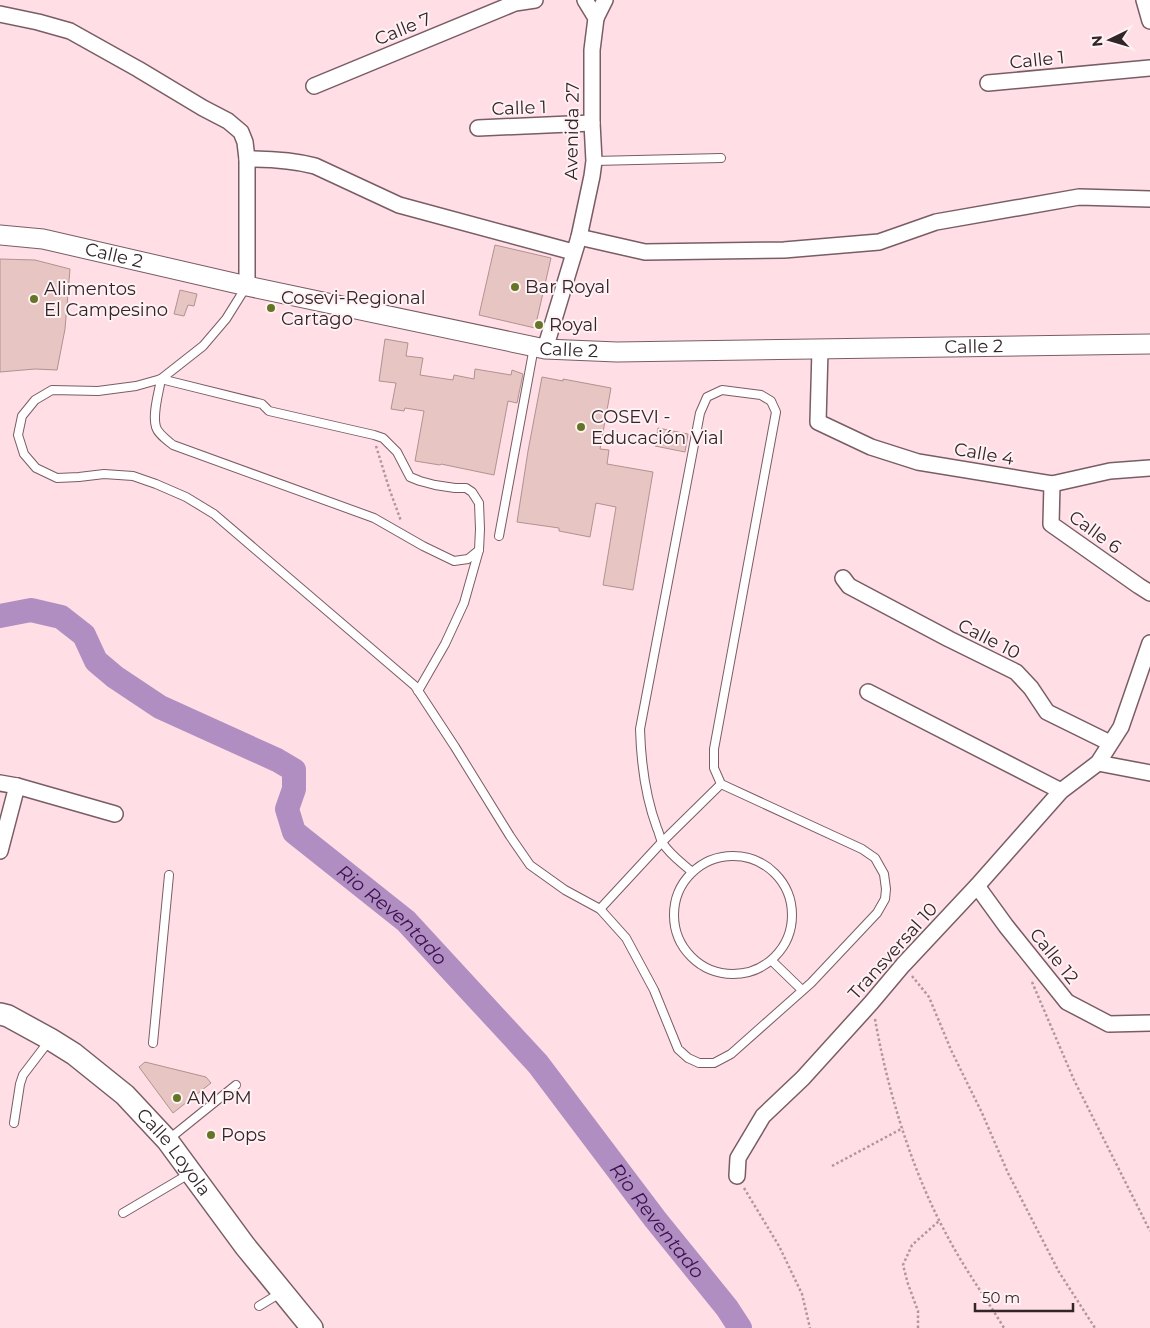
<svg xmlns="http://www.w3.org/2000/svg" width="1150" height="1328" font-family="Montserrat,sans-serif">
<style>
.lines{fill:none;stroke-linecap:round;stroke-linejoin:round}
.river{stroke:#b08ec2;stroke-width:24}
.building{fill:#e6c5c2;stroke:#b2928f}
.service-casing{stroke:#795d65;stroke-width:10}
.minor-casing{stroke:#795d65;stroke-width:18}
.tertiary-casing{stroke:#795d65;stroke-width:21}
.secondary-casing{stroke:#795d65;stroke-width:24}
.path{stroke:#b0979d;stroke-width:2.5;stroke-dasharray:2.5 2.5;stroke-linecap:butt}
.service{stroke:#fff;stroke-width:8}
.minor{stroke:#fff;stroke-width:15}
.tertiary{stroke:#fff;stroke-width:19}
.secondary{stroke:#fff;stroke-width:21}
.poi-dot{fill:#647625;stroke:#fff1f4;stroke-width:2}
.labels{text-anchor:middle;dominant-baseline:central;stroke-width:4;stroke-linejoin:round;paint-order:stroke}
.street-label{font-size:18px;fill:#312528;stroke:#fff1f4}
.poi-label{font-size:18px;fill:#312528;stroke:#fff1f4;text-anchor:start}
.water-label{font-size:19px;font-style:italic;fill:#3d104f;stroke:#fff1f4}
</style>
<rect width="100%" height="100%" fill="#ffdee6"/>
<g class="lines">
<!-- river -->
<path class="river" id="s1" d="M0,616l31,-6 30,7 23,18 12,26 19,16 45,30 117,53 17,10v19l-7,20 7,23 112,89 132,143 117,155 72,89 13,20"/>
</g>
<!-- building -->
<g class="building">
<path d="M495,245l56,13 -16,70 -56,-13z"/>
<path d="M0,259l35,1 35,9 -5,60 -8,41 -22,-1 -35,3z"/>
<path d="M180,290l17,4 -3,12 -6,-1 -4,11 -10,-2z"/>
<path d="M385,339l23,4 -2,13 17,2 -3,17 33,5 1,-5 20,4 1,-10 36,6 1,-5 11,4 -6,29 -9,-2 -14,74 -53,-11 -1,1 -25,-4 9,-50 -19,-3 -1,3 -13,-2 5,-26 -17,-2z"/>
<path d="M542,377l21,4v-2l48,9 -11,61 9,1 -2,14 46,8 -20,118 -30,-5 13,-78 -20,-4 -6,34 -31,-6v-3l-42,-6 11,-71z"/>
<path d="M658,428l30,6 -3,18 -30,-6z"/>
<path d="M145,1062l61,15 5,6 -38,30 -34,-46z"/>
</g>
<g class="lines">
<defs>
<g id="service">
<path d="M594,161l127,-3"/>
<path d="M246,287l-20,32 -23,27 -42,33 -25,7 -38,5 -46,-1 -17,10 -13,16 -4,19 6,19 12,14 21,10 22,-1 25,-3 29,2 23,8 30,13 28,17 201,172 40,61 55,89 20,29 35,25 35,19 26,29 28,52 24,59 10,9 11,5h15l17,-9 80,-71 66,-70 8,-14 1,-10 -2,-15 -9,-16 -13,-9 -141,-65 -7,-16v-19l62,-337 -5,-11 -10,-6 -39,-5 -15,7 -7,16 -60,316c1,33 5,67 17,99 2,4 3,10 5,14 7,12 20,21 30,30"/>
<path d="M161,379l101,25 7,7 105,24 9,3 14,14 13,25 10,4 15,4 20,3h11l6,4 7,11 1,26 -1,21 -15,53 -19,41 -27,47"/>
<path d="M161,379c-2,13 -9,35 -5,48 2,7 11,13 17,18l201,73 49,28 31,15 14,-2 11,-9"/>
<path d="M499,536l35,-189"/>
<circle cx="733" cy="915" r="59"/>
<path d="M600,909l62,-67 59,-58"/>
<path d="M772,961l30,29"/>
<path d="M153,1043l16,-168"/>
<path d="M14,1123l6,-39 3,-9 26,-34"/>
<path d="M169,1139l67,-54"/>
<path d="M123,1213l66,-39"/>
<path d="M259,1306l23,-14"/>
</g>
<g id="minor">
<path d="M1144,0l6,21"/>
<path d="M0,14l38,8 32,9 68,38 65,39 25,13 13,11 4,10 2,17v127"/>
<path d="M596,18l9,-18"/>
<path d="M988,83l162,-15"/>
<path d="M314,86l201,-83 20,-3"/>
<path d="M478,128l114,-5"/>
<path d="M247,159c23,0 45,1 68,7l84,39 174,47"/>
<path d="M579,237l66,15 139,-2 95,-8 57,-20 143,-25 71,2"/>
<path d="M545,349l34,-112 13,-61 2,-15 -2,-38v-73l4,-32 -11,-18"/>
<path d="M820,350l-2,72 53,25 47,15 134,22 58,-13 40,-3"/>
<path d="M1052,484l-1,40 88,62 11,7"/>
<path d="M843,578l6,8 100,53 67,33 15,16 16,24 63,31"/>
<path d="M868,692l193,99"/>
<path d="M1098,763l52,10"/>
<path d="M0,783l17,3 98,28"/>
<path d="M0,851l17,-65"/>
<path d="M977,886l29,40 61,76 42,22 41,-1"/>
<path d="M737,1176l1,-18 25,-42 40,-38 68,-75 32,-38 74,-79 84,-95 37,-28 23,-36 29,-84"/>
</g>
<g id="tertiary">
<path id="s2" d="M0,235l43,4 204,47 298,63 72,3 533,-8"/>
</g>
<g id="secondary">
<path id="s3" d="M0,1014l8,2 42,23 24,15 51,41 42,45 78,106 67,82"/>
</g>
</defs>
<!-- service casing -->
<use href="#service" class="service-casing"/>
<!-- minor casing -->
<use href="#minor" class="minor-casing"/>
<!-- tertiary casing -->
<use href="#tertiary" class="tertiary-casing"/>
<!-- secondary casing -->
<use href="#secondary" class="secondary-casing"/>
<!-- path -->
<g class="path">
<path d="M376,446l13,42 12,33"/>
<path d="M912,976l17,21 22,53 31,63 26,60 51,99 36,56"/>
<path d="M1032,982l42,98 76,151"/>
<path d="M875,1019c13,74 38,156 75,222 16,30 36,57 54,87"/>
<path d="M832,1166l71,-38"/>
<path d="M744,1188l35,58 23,48 8,34"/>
<path d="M918,1328v-17l-10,-27 -5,-19 9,-20 27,-24"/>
</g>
<!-- service -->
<use href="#service" class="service"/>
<!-- minor -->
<use href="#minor" class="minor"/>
<!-- tertiary -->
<use href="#tertiary" class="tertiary"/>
<!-- secondary -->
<use href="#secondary" class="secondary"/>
</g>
<!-- markers -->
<g class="poi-dot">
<circle cx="515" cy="287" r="5"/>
<circle cx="34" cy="299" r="5"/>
<circle cx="271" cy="308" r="5"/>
<circle cx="539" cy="325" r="5"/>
<circle cx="581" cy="427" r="5"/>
<circle cx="177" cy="1098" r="5"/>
<circle cx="211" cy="1135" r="5"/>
</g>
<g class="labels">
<!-- street labels -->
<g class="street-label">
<text transform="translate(403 29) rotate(-22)">Calle 7</text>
<text transform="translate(1037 60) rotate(-6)">Calle 1</text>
<text transform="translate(519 108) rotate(-2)">Calle 1</text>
<text transform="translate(572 131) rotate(-89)">Avenida 27</text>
<text stroke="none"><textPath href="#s2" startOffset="116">Calle 2</textPath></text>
<text stroke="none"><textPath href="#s2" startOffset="986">Calle 2</textPath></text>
<text stroke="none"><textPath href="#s2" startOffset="581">Calle 2</textPath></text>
<text transform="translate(984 454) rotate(10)">Calle 4</text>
<text transform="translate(1095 532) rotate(36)">Calle 6</text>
<text transform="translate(989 639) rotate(27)">Calle 10</text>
<text transform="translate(893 951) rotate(-48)">Transversal 10</text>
<text transform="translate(1054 956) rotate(51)">Calle 12</text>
<text stroke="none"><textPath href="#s3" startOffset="225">Calle Loyola</textPath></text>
</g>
<!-- poi labels -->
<g class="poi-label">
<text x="525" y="287">Bar Royal</text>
<text x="44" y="289">Alimentos<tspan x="44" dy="21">El Campesino</tspan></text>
<text x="281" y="298">Cosevi-Regional<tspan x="281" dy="21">Cartago</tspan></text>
<text x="549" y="325">Royal</text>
<text x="591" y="417">COSEVI -<tspan x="591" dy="21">Educación Vial</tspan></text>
<text x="187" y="1098">AM PM</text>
<text x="221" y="1135">Pops</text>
</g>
<!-- water labels -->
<g class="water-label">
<text stroke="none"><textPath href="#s1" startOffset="540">Rio Reventado</textPath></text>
<text stroke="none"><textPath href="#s1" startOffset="946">Rio Reventado</textPath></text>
</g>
</g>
<!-- north arrow -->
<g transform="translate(1110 40) rotate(265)" stroke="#fff1f4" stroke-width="4" paint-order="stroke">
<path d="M0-4L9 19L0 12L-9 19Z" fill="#312528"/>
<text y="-8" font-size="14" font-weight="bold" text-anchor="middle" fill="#312528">N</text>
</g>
<!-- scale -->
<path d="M975 1303v8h98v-8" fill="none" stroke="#312528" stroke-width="2.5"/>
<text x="982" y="1303" font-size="15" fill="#312528" stroke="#fff1f4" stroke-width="4" paint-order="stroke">50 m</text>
</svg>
